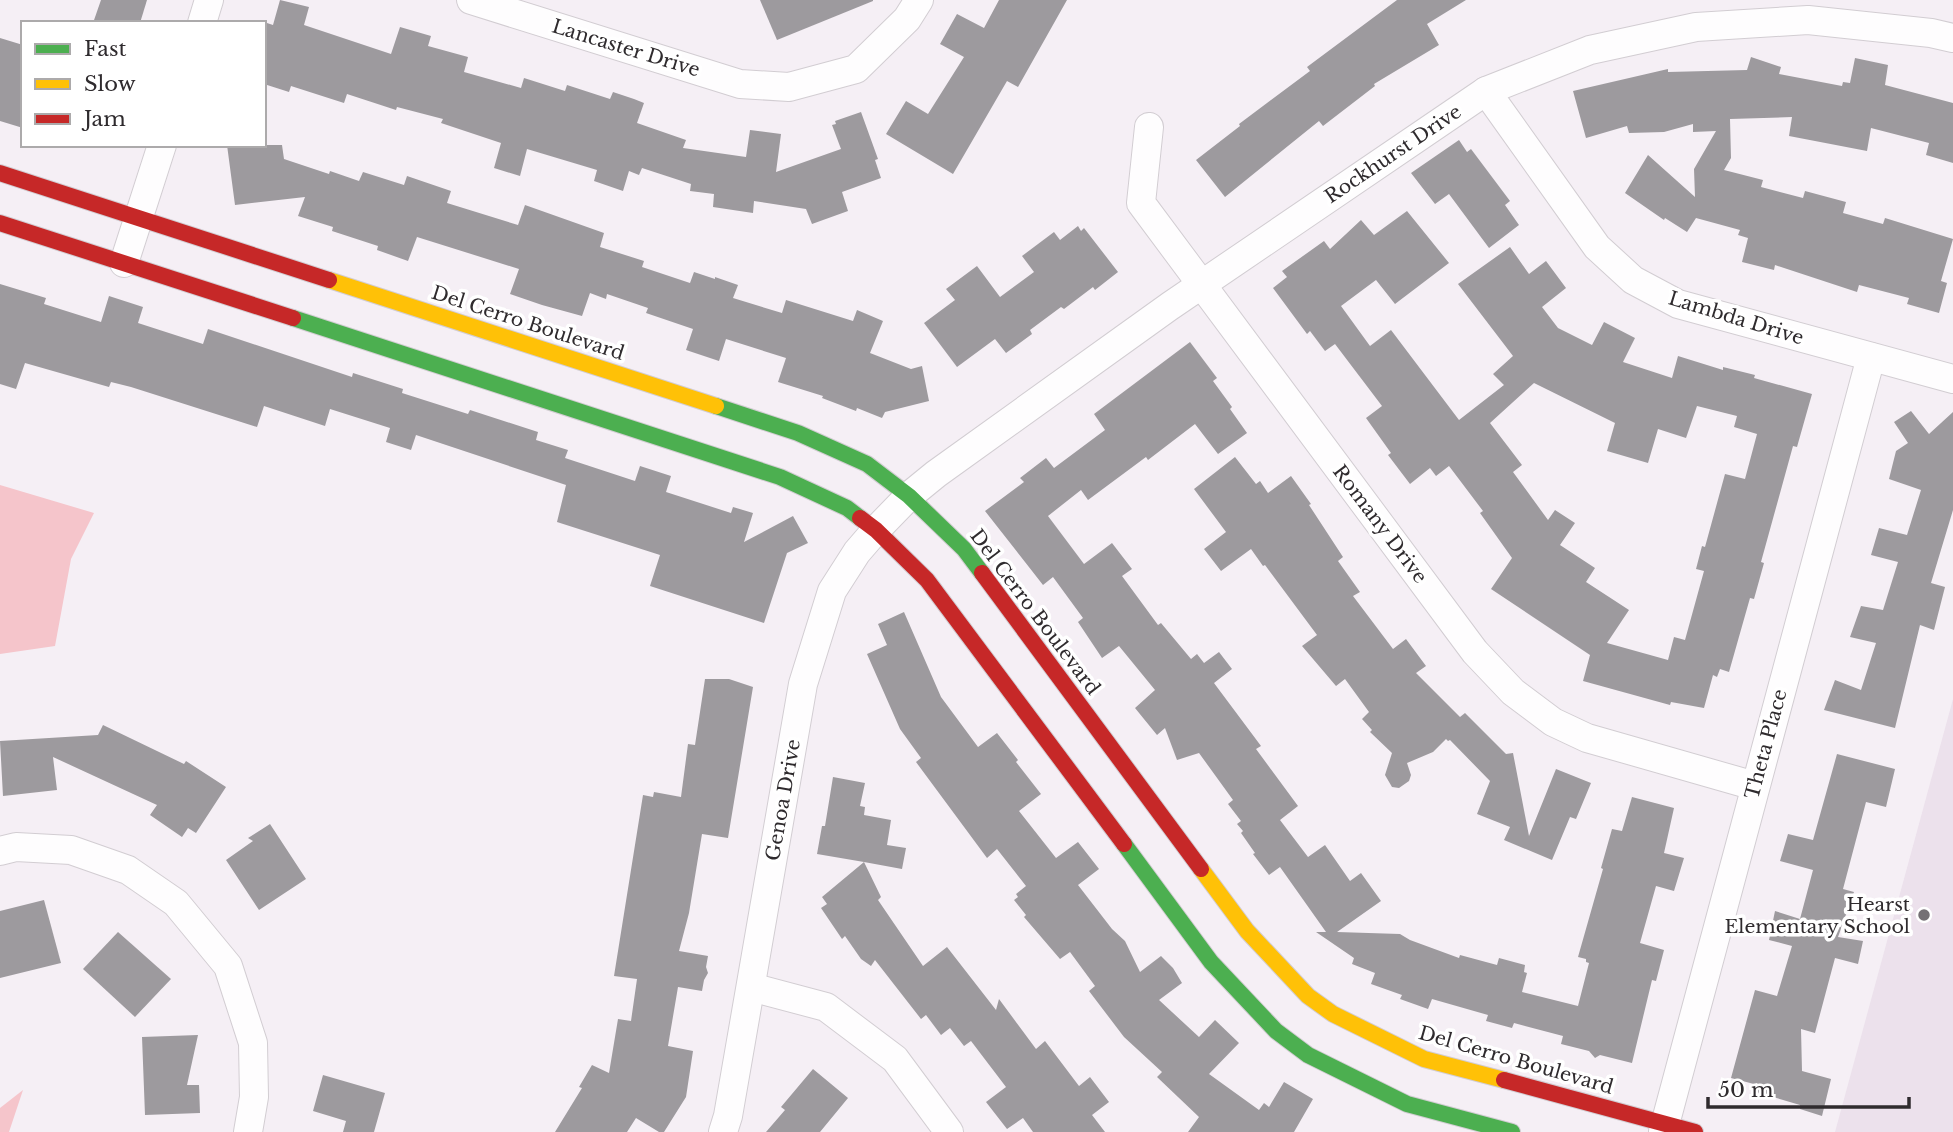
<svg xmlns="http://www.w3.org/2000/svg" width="1953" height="1132" font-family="'Libre Baskerville',serif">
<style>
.built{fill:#ece1ec}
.green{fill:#f5c5cb}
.building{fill:#9d9a9e;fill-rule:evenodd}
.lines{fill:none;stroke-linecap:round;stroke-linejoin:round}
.street-casing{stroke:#d2cdd2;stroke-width:30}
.fast-casing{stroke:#d2cdd2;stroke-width:18}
.slow-casing{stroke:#d2cdd2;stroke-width:18}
.jam-casing{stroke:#d2cdd2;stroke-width:18}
.street{stroke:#fefdfe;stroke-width:28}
.fast{stroke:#4caf50;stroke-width:16}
.slow{stroke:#ffc107;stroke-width:16}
.jam{stroke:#c62828;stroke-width:16}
.poi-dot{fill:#747074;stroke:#fff;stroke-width:2.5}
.labels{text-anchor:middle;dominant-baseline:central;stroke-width:7;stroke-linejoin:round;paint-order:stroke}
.street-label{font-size:19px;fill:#2f2b2e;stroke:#fff}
.poi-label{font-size:19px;fill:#2f2b2e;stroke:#fff;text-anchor:end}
</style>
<rect width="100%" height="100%" fill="#f5eff5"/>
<!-- built -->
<path class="built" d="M1953,699v433h-118z"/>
<!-- green -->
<g class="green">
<path d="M0,485l94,28 -23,46 -16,87 -55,8z"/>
<path d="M23,1090l-14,42h-9v-24z"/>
</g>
<!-- building -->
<g class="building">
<path d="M101,0h46l-7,23h-47z"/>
<path d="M280,0l29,7 -5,18 87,29 9,-27 31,9 -3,10 40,11 -4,15 57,16 3,-10 41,13 2,-6 43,14 3,-7 21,7 10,4 -7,20 49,17 -3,8 63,9 4,-27 31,4 -5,38 65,-23 -9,-24 4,-1 -1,-3 26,-9 17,47 -3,1 6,18 -39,14 6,19 -36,13 -6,-15 -52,-8 -1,12 -40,-6 1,-13 -24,-3 1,-7 -49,-16 -3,7 -10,-4 -6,20 -29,-10 3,-11 -70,-21 -7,27 -26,-8 7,-25 -60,-20 2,-4 -46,-12 -1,3 -49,-16 -3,9 -53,-17 -2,6 -25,-8v-62l9,3z"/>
<path d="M760,0h113v1l-96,39z"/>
<path d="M999,0h68l-49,87 -11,-6 -54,93 -67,-40 20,-33 22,13 36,-57 -24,-13 17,-30 27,14z"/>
<path d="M1397,0h69l-39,24 12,21 -65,39 1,2 -52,40 -4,-5 -94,76 -29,-37 44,-34 -1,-2 71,-53 -3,-4z"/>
<path d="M0,38l23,7v83l-23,-7z"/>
<path d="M1751,57l30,10 -2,7 63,12 1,-4 7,1 5,-25 33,7 -3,20 68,18v60l-27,-8 3,-12 -58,-15 -4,23 -78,-15 3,-19 -62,2 1,39 -7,12 39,10 -2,7 42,11 2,-7 41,11 -3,11 40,11 2,-6 68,21 -12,42 6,2 -8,30 -32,-9 2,-6 -50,-13 -2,7 -82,-27 -1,5 -32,-8 6,-24 -10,-3 2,-5 -44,-12 -9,14 -22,-14 -1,2 -39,-27 23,-38 47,42 -1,-28 22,-38 -23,1v-8l-29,8 -35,1 -2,-7 -41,12 -13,-47 95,-22v3l79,-2z"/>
<path d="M1459,140l8,12 4,-3 39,52 -5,4 14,20 -30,23 -40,-54 -14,10 -24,-31z"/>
<path d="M227,145h55l2,14 45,15 1,-3 29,10 4,-9 41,13 3,-9 44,15 -4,12 71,22 7,-20 79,28 -4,14 44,14 -2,6 48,16 4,-11 21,7v-2l23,8 -5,13 49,15 4,-13 67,21 4,-11 26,11 -13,32 41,16 11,-3 7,35 -44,11 -3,6 -25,-10 -1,3 -34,-13 1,-2 -45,-14 8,-24 -60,-19 -7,22 -33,-11 7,-21 -47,-16 2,-5 -41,-14 -1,5 -16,-6 -8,23 -40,-11 -32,-11 9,-25 -102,-32 -9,24 -31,-11 1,-4 -46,-15 1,-4 -35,-11 7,-19 -70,8z"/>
<path d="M1407,211l42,52 -54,41 -19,-24 -35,26 29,40 21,-16 68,90 45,-35 -11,-11 20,-18 -55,-72 52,-37 19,27 17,-13 20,27 -24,19 16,21 34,17 12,-23 31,16 -12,24 49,16 6,-22 45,14v-3l32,8 -1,3 58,16 -15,53 -4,-1 -32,116 3,1 -10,36 -4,-1 -21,74 -9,-3 -3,8 -4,-2 -9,33 -33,-6 -1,3 -87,-24 7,-26 -99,-66 21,-31 -32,-45 3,-2 -34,-45 -13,10 -6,-8 -20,16 -22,-29 3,-2 -25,-35 16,-12 -47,-62 -10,7 -15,-20 -3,3 -34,-46 14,-11 -5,-6 42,-30 6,8 31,-29 13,15zM1534,383l81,40 -8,28 41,12 10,-34 28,9 11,-32 40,10 -3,11 23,7 -12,45 -20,-5 -20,73 -3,-1 -6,23 8,2 -19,69 -11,-3 -6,23 -61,-17 22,-33 -43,-28 9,-14 -35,-23 15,-22 -20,-13 -7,10 -35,-48 9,-7 -32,-42z"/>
<path d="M1078,226l3,5 3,-3 34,44 -23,18 -2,-3 -29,22 -3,-2 -31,23 2,4 -26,19 -11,-14 -38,28 -33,-44 31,-23 -9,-11 31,-23 23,31 34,-25 -12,-16 32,-24 6,8z"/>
<path d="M0,284l46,14 -2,6 57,18 8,-26 34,11 -5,16 65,21 5,-15 144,48 1,-4 50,16 -1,4 66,21 2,-4 68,22 -2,8 32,10 -3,8 70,23 5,-15 31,10 -5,16 65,21 2,-6 20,6 -9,29 49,-26 15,27 -21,10 -23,70 -114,-37 10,-31 -103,-33 9,-37 -150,-50 -5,15 -25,-8 4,-14 -60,-19 -5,17 -61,-20 -7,21 -126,-40 -20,-5 -2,5 -84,-24 -9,26 -16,-5z"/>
<path d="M1190,342l27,36 -4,3 19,26 -2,2 17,24 -29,21 -23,-30 -47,36 -2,-3 -58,43 -7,-10 -33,26 36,48 28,-21 20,26 -10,7 36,49 3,-2 30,36 6,-5 7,9 15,-11 13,17 -18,14 47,63 -5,3 42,57 -18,14 28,37 17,-12 25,36 11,-8 20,28 -44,31 63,2 10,6 49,18 1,-3 37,10 2,-7 26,7 -1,7 3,1 -5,19 56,14 11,-43 -3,-1v-3l-8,-2 25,-88 -2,-1 11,-39 10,2 10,-34 42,11 -10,45 20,5 -10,33 -18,-5 -16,57 24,7 -8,31 -4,-1 -20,83 -32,-8 -5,3 -6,-7 -28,-7 2,-8 -49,-13 -2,5 -26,-7 2,-6 -56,-16 -4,10 -28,-10 2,-4 -31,-11 4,-11 -23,-9 2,-6 -38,-26h10l-46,-65 -11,8 -16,-21 2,-1 -14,-20 2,-2 -6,-7 4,-3 -13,-17 5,-4 -34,-47 -22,7 -12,-32 -8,7 -22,-27 20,-18 -36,-44 -17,12 -24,-36 5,-4 -30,-41 -10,8 -58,-74 39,-29 -4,-4 26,-20 8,10 51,-38 -11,-16z"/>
<path d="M1911,411l18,23 24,-22v98l-22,73 14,4 -11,43 -14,-5 -25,103 -71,-18 11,-30 26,10 15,-47 -26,-6 11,-31 22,4 15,-48 -27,-7 8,-27 28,7 14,-45 -32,-11 7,-28 12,-8 -14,-21z"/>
<path d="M1235,457l21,27 4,-3 8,12 23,-17 20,28 -2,1 34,52 -5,4 22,31 -7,4 40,53 13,-10 20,27 -10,7 44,44 5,-4 41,41 7,-1 16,83 27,-67 35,14 -15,36 -6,-2 -18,43 -48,-20 6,-13 -33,-13 13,-33 -40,-41 -2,1 -2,-2 -13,13 -26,11 4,12 -2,6 -10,7 -7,-1 -7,-12 7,-22 -22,-21 2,-2 -10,-11 7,-7 -24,-33 -9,7 -34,-40 15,-11 -52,-70 -2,1 -12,-17 -30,22 -17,-22 22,-17 -32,-43z"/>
<path d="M904,612l37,85 37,50 19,-14 21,27 -2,2 25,32 -22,17 37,47 22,-16 21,27 -21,16 34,44 13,12 15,31 21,-16 12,12 9,15 -23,17 40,37 16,-17 24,23 -30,31 50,36 5,-7 5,4 15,-25 29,17 -19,33h-106l11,-15 -42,-40 5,-5 -38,-35 -35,-46 6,-5 -25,-34 -10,7 -36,-42 2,-2 -12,-15 4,-3 -2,-3 10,-8 -29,-37 -10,9 -71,-96 5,-4 -21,-29 -33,-75 20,-9 -9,-21z"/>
<path d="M705,679h24l24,8 -25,151 -26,-4 -13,79 -10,38 29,5 -2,11 2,6 -4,7 -2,11 -24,-4 -10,59 25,5 -7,46 -22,35h-5l-23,-14 -9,14h-72l27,-44 -3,-1 13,-22 17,8 9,-54 13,2 6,-42 -23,-3 29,-181 10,2 1,-5 27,5 7,-53 7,1z"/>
<path d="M103,725l81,39 2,-3 40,26 -30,46 -8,-5 -6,9 -32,-22 7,-10 -104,-48 4,33 -54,6 -3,-55 98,-6z"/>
<path d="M1837,754l58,15 -9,38 -20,-5 -23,87 11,3 -16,45 25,4 -5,23 -23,-6 -20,75 -14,-4 1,42 29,8 -9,37 -22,-7v-4l-47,-14 1,-7 -23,-6 24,-88 22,6 15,-50 -23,-6 6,-29 25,8 13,-49 -33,-9 8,-27 25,6z"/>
<path d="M833,777l32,6 -5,23 5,1 -1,8 27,5 -4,25 19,3 -4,21 -38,-7 17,35 -3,3 45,66 24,-19 49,63 3,-11 37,50 9,-8 34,45 11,-9 19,25 -17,13 13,17h-72l-10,-14 -16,11 -21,-27 20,-15 -35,-46 -7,5 -14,-18 -9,7 -15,-20 -5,4 -46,-59 -4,6 -10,-7 -16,-23 -3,3 -21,-31 6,-4 -5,-7 42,-35 -47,-8 5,-28h3z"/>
<path d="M270,824l36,55 -47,31 -33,-50 27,-19 -5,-3z"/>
<path d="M44,900l17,63 -61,15v-67z"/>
<path d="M118,932l53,47 -36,38 -52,-48z"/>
<path d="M198,1035l-11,50h12l1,28 -55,2 -3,-78z"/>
<path d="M813,1069l35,29 -28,34h-54l19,-22 -4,-3z"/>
<path d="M323,1075l62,18 -11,39h-31l3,-11 -33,-10z"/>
</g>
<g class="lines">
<defs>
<g id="street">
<path d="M471,0l269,84 49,3 67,-18 51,-50 12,-19"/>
<path d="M202,23l7,-23"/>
<path d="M1486,91l111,156 36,33 45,24 275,75"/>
<path d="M1149,127l-8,76 334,449 38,40 40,30 34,16 168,48"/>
<path d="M124,263l38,-118"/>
<path d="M0,851l16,-4 55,3 57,20 48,33 52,63 25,77 1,54 -6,35"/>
<path d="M751,987l75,20 69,52 54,73"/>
<path d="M723,1132l5,-16 75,-432 29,-93 25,-39 19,-22 33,-34 27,-22 234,-168 316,-215 104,-41 106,-23 112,-7 123,13 22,5"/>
<path d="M1663,1132l208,-775"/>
</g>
<g id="fast">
<path d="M293,318l487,159 67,31 13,10"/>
<path d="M716,406l82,27 69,31 42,32 55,53 18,24"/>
<path d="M1124,844l87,118 65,69 32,24 99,49 105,28"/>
</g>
<g id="slow">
<path d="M329,280l387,126"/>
<path d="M1201,869l46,62 61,65 25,18 91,45 80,21"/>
</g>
<g id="jam">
<path d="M0,173l329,107"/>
<path d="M0,223l293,95"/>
<path d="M860,518l16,12 51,50 197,264"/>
<path d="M982,573l219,296"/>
<path d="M1504,1080l191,52"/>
</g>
</defs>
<!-- street casing -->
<use href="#street" class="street-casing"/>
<!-- fast casing -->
<use href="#fast" class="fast-casing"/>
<!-- slow casing -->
<use href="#slow" class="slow-casing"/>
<!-- jam casing -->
<use href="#jam" class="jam-casing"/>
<!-- street -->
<use href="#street" class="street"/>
<!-- fast -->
<use href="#fast" class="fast"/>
<!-- slow -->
<use href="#slow" class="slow"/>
<!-- jam -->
<use href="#jam" class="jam"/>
</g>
<!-- markers -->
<circle class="poi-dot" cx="1924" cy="915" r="7"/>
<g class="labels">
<!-- street labels -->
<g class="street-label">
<text transform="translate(626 48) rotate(17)">Lancaster Drive</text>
<text transform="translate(1393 154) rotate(-34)">Rockhurst Drive</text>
<text transform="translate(1736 318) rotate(17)">Lambda Drive</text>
<text transform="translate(528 323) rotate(18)">Del Cerro Boulevard</text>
<text transform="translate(1380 524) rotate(53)">Romany Drive</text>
<text transform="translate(1035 612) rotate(53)">Del Cerro Boulevard</text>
<text transform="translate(1766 744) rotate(-75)">Theta Place</text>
<text transform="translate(783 800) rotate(-80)">Genoa Drive</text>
<text transform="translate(1516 1060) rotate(16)">Del Cerro Boulevard</text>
</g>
<!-- poi labels -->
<g class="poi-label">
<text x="1910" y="904">Hearst<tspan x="1910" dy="22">Elementary School</tspan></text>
</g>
</g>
<!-- legend -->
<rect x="21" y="21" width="245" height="126" fill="#ffffff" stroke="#acaaab" stroke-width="2"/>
<rect x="35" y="44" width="35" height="10" fill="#4caf50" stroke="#acaaab" stroke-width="2"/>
<text x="84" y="56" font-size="21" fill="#2f2b2e">Fast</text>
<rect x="35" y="79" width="35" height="10" fill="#ffc107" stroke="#acaaab" stroke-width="2"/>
<text x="84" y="91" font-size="21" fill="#2f2b2e">Slow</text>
<rect x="35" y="114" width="35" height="10" fill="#c62828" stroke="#acaaab" stroke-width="2"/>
<text x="84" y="126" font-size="21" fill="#2f2b2e">Jam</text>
<!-- scale -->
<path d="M1708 1097v10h201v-10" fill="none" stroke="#2f2b2e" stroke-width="3.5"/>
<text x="1718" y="1097" font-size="21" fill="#2f2b2e" stroke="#ffffff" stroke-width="5" paint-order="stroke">50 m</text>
</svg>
